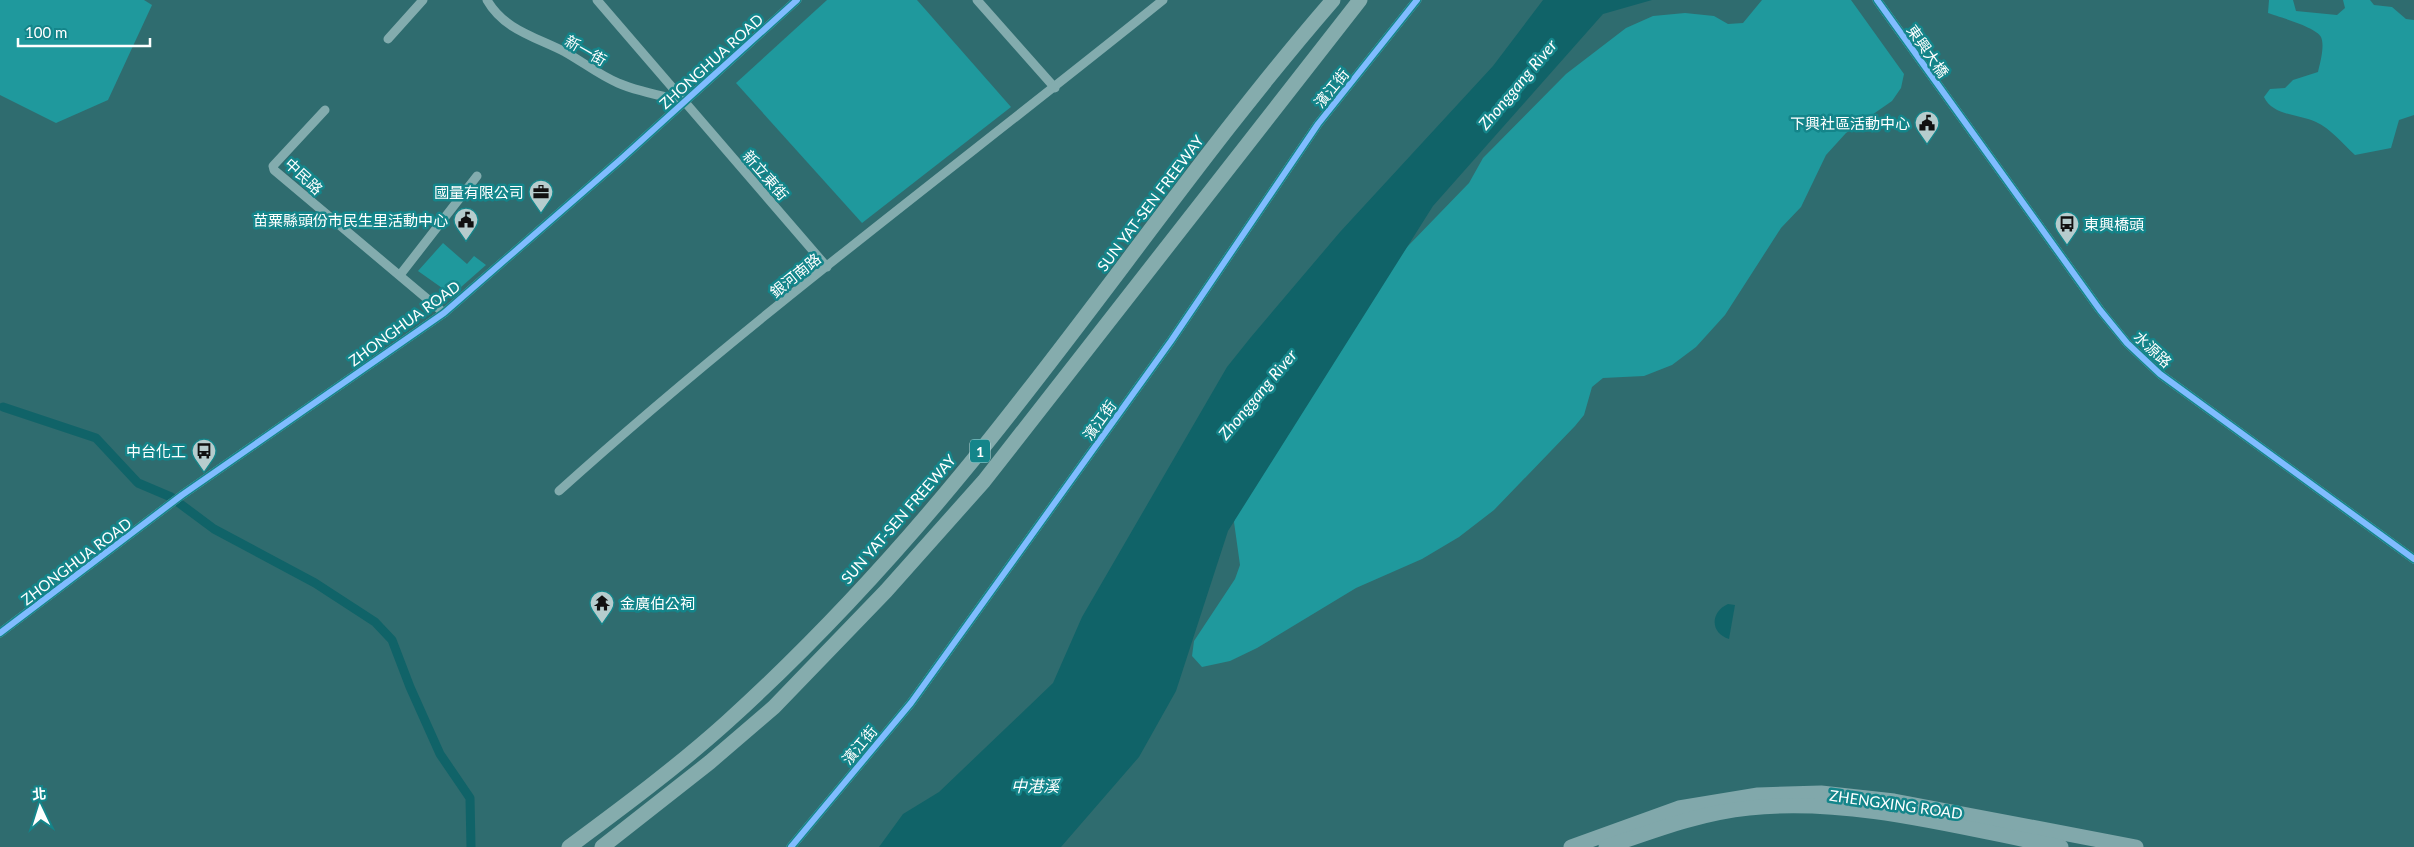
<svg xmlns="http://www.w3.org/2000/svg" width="2414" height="847" font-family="Lato,'Noto Sans TC',sans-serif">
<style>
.green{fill:#1f999d}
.water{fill:#106368}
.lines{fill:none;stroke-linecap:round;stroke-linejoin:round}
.canal{stroke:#106368;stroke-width:9}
.minor{stroke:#83acae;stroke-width:9}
.major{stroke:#81a8ab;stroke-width:15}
.highway{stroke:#85acad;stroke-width:15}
.cycleway-casing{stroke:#14858a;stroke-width:9}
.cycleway{stroke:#80bcff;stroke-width:6}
.labels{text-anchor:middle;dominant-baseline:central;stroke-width:5;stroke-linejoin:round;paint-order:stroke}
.shield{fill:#14858a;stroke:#b8dadc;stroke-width:1}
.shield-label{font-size:14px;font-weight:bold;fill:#fff}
.street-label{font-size:15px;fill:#fff;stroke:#14858a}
.poi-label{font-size:15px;fill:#fff;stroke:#14858a;text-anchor:end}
.water-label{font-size:16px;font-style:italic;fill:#fff;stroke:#14858a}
</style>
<rect width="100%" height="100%" fill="#2f6c6f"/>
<!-- green -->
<g class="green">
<path d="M0,0h144l8,5 -44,95 -52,23 -56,-28z"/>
<path d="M827,0h90l94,107 -149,116 -126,-140z"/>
<path d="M1762,0h89l53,74 -3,14 -9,13 -46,32 -20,22 -25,52 -20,21 -56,87 -29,32 -24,18 -28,11 -41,2 -11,9 -8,28 -9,11 -81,84 -35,27 -37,22 -66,29 -99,60 -27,13 -28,6 -10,-11 2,-15 41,-62 5,-14 -6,-43 6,-27 166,-247 63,-65 14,-25 83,-84 60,-46 27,-12 32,-3 29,3 14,8 15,-1z"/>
<path d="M2269,0h24l3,11 41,4 8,-7 -2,-8h27l4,5 18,2 14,12 8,1v95l-15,5 -8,28 -36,7c-11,-10 -25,-27 -39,-33 -17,-8 -43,-6 -52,-25l6,-8 15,-1 8,-8 25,-8c2,-9 7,-26 3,-35 -5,-10 -42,-20 -53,-24z"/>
<path d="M443,243l24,21 7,-8 12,9 -34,30 -34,-24z"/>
</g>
<!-- water -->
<g class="water">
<path d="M1543,0h109l-49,14 -170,192 -205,325 -52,160 -37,66 -78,90h-182l24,-33 36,-22 114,-109 29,-66 145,-250 24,-30 89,-105 153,-166z"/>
<path d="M1728,604l7,1 -6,34c-19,-6 -19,-27 -1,-35z"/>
</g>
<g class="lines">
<!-- canal -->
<path class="canal" d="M3,407l93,31 42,45 33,14 43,32 101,54 60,39 17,18 18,47 30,67 30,44 1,49"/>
<!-- minor -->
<g class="minor">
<path d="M487,0c17,30 49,37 78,52 18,10 34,23 53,31 21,9 44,13 67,18"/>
<path d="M597,0l230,267"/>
<path d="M977,0l78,88"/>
<path d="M1877,0l223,310 27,33 33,31 254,185"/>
<path d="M388,39l35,-39"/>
<path d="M325,110l-52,56 1,4 170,143"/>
<path d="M400,275l77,-99"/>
<path d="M559,491c193,-174 402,-328 604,-491"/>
<path d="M0,633l182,-138 262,-182 176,-153 177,-160"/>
<path d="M791,847l120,-144 260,-362 147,-217 99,-124"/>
</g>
<!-- major -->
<g class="major">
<path d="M1571,847l108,-39 79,-13 63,-2 73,8 242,46"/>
<path d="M1606,847c47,-16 93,-34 143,-39 102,-11 212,20 312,39"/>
</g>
<!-- highway -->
<g class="highway">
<path d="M569,847c54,-40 108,-80 158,-125 85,-77 164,-162 237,-251 127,-154 238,-320 369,-471"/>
<path d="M602,847l108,-85 64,-55 112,-116 98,-110 376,-481"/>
</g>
<defs>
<g id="cycleway">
<path d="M1877,0l223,310 27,33 33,31 254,185"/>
<path d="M0,633l182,-138 262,-182 176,-153 177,-160"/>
<path d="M791,847l120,-144 260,-362 147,-217 99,-124"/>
</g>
</defs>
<!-- cycleway casing -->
<use href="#cycleway" class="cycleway-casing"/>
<!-- cycleway -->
<use href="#cycleway" class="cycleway"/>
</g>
<!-- icons -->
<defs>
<symbol id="civic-pin" viewBox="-11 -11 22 30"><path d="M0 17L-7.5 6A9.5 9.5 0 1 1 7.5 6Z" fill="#b6cccd" stroke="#14858a"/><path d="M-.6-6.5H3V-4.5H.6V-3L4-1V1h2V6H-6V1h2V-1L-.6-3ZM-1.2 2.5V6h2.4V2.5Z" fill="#111"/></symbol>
<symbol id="office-pin" viewBox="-11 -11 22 30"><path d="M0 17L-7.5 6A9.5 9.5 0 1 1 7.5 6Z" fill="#b6cccd" stroke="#14858a"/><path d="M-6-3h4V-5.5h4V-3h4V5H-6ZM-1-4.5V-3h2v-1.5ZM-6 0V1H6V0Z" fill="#111"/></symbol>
<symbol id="bus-pin" viewBox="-11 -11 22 30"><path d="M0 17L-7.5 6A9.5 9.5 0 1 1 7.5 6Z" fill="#b6cccd" stroke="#14858a"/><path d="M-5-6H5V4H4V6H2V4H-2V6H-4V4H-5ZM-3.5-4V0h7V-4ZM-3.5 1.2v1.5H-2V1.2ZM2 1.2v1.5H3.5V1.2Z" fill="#111"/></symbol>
<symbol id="temple-pin" viewBox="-11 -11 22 30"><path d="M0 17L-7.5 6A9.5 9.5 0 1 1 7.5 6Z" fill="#b6cccd" stroke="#14858a"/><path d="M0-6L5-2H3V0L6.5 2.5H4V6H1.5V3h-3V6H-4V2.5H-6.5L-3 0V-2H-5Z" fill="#111"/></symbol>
</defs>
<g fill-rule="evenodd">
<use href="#civic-pin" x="1913" y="109" width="28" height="38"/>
<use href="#office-pin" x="527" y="178" width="28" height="38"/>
<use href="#civic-pin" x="452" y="206" width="28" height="38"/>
<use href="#bus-pin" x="2053" y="210" width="28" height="38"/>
<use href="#bus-pin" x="190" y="437" width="28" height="38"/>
<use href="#temple-pin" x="588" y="589" width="28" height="38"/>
</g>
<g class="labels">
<!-- shield labels -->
<rect class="shield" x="970" y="439.5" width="20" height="23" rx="4"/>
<g class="shield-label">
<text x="980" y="451">1</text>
</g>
<!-- street labels -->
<g class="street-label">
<text transform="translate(586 50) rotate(30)">新一街</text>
<text transform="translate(1928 51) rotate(55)">東興大橋</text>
<text transform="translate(711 61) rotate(-42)">ZHONGHUA ROAD</text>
<text transform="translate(1331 88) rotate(-51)">濱江街</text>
<text transform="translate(766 175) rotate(49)">新立東街</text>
<text transform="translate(304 176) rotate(43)">中民路</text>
<text transform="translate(1150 203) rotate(-53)">SUN YAT-SEN FREEWAY</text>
<text transform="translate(795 275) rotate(-39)">銀河南路</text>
<text transform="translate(404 323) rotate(-36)">ZHONGHUA ROAD</text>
<text transform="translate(2153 349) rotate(43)">水源路</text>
<text transform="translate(1099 420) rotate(-54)">濱江街</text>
<text transform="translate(898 519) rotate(-49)">SUN YAT-SEN FREEWAY</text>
<text transform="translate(76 561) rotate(-37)">ZHONGHUA ROAD</text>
<text transform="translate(859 745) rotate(-50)">濱江街</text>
<text transform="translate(1896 804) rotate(8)">ZHENGXING ROAD</text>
</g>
<!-- poi labels -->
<g class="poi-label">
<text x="1910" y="123">下興社區活動中心</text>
<text x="524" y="192">國量有限公司</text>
<text x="448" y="220">苗粟縣頭份巿民生里活動中心</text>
<text x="2084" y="224" text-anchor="start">東興橋頭</text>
<text x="186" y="451">中台化工</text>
<text x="620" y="603" text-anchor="start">金廣伯公祠</text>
</g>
<!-- water labels -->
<g class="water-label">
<text transform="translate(1517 84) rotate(-50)">Zhonggang River</text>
<text transform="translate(1257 394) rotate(-50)">Zhonggang River</text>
<text x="1035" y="785">中港溪</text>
</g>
</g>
<!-- north arrow -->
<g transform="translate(40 807) rotate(356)" stroke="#14858a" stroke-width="4" paint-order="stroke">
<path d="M0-4L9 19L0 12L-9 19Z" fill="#ffffff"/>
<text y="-8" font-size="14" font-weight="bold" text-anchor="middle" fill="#ffffff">北</text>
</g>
<!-- scale -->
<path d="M18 38v8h132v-8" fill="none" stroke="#ffffff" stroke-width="2.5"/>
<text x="25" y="38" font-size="15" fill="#ffffff" stroke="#14858a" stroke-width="4" paint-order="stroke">100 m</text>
</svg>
